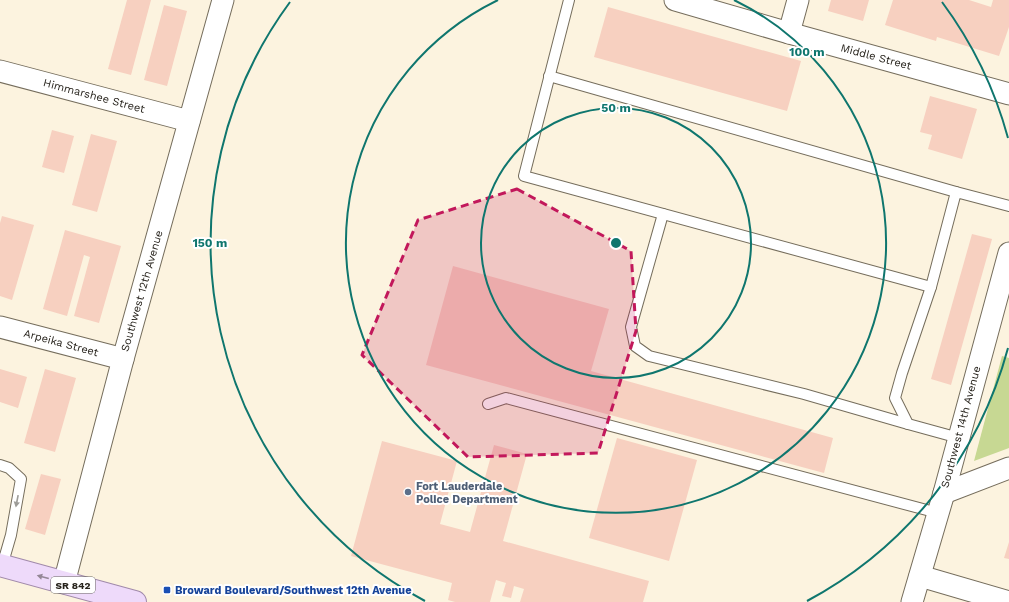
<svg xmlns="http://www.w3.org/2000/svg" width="1009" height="602" font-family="'Work Sans',sans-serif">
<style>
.green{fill:#c7d893}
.building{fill:#f7d0c0}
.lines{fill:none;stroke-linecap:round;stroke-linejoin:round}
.lane-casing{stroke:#756d5c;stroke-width:12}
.street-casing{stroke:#756d5c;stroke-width:23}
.primary-casing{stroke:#a18aaa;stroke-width:24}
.lane{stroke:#fff;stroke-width:10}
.street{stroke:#fff;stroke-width:21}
.primary{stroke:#eedafa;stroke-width:22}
.oneway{fill:#9d9c98}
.oneway2{fill:#948796}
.marked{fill:#c2185b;fill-opacity:0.2;stroke:#c2185b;stroke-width:3;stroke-dasharray:8 5;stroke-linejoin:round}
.ring{fill:none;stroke:#0f766e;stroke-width:2}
.service-dot{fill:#5c6f8a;stroke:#fff;stroke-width:1.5}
.transit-dot{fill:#1a4fb4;stroke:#fff;stroke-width:1.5}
.labels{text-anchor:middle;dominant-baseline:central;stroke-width:4;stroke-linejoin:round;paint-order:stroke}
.shield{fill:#fff;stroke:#67645f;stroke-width:1}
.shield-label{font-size:10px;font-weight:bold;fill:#26221b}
.street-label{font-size:11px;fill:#26221b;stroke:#fff}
.service-label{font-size:11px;font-weight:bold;fill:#4e5e75;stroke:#fff;text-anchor:start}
.transit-label{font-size:11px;font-weight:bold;fill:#164399;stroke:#fff;text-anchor:start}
.centre{fill:#0f766e;stroke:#fff;stroke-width:2}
.ring-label{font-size:12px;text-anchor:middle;font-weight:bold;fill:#0f766e;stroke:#fff;stroke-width:4;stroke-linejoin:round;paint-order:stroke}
</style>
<rect width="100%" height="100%" fill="#fcf3df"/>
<!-- green -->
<path class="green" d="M1002,356l7,2v90l-35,13z"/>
<!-- building -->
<g class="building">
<path d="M127,0h24l-20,75 -23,-6z"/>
<path d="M831,0h38l-6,21 -35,-10z"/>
<path d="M893,0h76l22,7 2,-7h16v27l-10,29 -62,-19 -1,4 -51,-16z"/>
<path d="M164,5l23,6 -20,75 -23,-6z"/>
<path d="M608,7l193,54 -14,50 -193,-54z"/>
<path d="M930,96l47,13 -15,50 -34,-10 4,-14 -12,-3z"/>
<path d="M52,130l22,6 -10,37 -22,-6z"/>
<path d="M91,134l26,7 -20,71 -25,-7z"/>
<path d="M2,216l32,9 -22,75 -12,-4v-73z"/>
<path d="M65,230l56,16 -22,77 -25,-7 16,-59 -6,-2 -17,61 -24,-7z"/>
<path d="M972,234l20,5 -41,146 -20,-6z"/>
<path d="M453,266l156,43 -18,62 242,67 -9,35 -398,-108z"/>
<path d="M0,369l27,8 -9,31 -18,-6z"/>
<path d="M45,369l31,9 -21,74 -31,-9z"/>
<path d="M617,438l80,22 -28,101 -80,-23z"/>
<path d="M382,441l75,20 -17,63 30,8 24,-87 33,9 -24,87 146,40 -6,21h-123l4,-13 -10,-3 -3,12 -9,-2 4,-13 -10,-3 -6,22h-35l-7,-2 4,-17 -101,-27z"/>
<path d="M41,474l20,5 -16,56 -20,-6z"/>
<path d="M1009,542v17l-5,-1z"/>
</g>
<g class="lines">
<defs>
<g id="lane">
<path d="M569,0l-45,176 407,111"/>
<path d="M549,76l407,116"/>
<path d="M663,214l-32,113 4,19 14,10 155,38 104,30"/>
<path d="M488,404l18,-6 432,115"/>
<path d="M959,438l-51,-14 -13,-26 7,-25 29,-86 25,-95 53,14"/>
<path d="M0,465l9,3 12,11 -10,56 -9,31"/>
</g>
<g id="street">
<path d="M675,0l114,33 220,61"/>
<path d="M789,33l9,-33"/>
<path d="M0,71l189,50"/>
<path d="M0,327l123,32"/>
<path d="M944,493l65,-25"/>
<path d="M920,576l89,26"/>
<path d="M64,583l59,-224 100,-359"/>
<path d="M912,602l32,-109 65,-240"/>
</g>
<path id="primary" d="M0,565l135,37"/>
</defs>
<!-- lane casing -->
<use href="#lane" class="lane-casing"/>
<!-- street casing -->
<use href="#street" class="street-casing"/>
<!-- primary casing -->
<use href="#primary" class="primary-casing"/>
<!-- lane -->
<use href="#lane" class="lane"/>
<!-- street -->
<use href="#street" class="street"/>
<!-- primary -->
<use href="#primary" class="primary"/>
</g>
<!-- one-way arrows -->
<defs><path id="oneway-solid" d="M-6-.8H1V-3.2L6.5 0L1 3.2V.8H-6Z"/></defs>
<use class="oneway" href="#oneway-solid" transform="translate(17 501) rotate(101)"/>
<use class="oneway2" href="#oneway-solid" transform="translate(43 577) rotate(-165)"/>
<!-- marked area -->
<path class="marked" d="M517,189l114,62 5,80 -38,122 -130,4 -106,-102 56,-135z"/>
<!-- distance rings -->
<g class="ring">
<circle cx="616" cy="243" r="135"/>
<path d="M734 0A270 270 0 1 1 498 0"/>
<path d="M1008 348A406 406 0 0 1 807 601M425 601A406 406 0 0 1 290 2M942 2A406 406 0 0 1 1008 138"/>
</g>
<!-- markers -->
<circle class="service-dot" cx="408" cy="492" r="4"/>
<rect class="transit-dot" x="163" y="586" width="8" height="8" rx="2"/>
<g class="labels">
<!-- shield labels -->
<rect class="shield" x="51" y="577" width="44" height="16" rx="3"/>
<g class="shield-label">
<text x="73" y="585">SR 842</text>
</g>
<!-- street labels -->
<g class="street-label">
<text transform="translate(876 57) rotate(15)">Middle Street</text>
<text transform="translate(94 96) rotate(15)">Himmarshee Street</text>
<text transform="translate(142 291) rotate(-74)">Southwest 12th Avenue</text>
<text transform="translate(61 343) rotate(15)">Arpeika Street</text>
<text transform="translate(961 427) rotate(-75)">Southwest 14th Avenue</text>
</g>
<!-- service labels -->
<g class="service-label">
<text x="416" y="486">Fort Lauderdale<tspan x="416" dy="13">Police Department</tspan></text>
</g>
<!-- transit labels -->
<g class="transit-label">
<text x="175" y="590">Broward Boulevard/Southwest 12th Avenue</text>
</g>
</g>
<circle cx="616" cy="243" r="6" class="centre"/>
<g class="ring-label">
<text x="807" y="56">100 m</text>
<text x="616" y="112">50 m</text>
<text x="210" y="247">150 m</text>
</g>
</svg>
